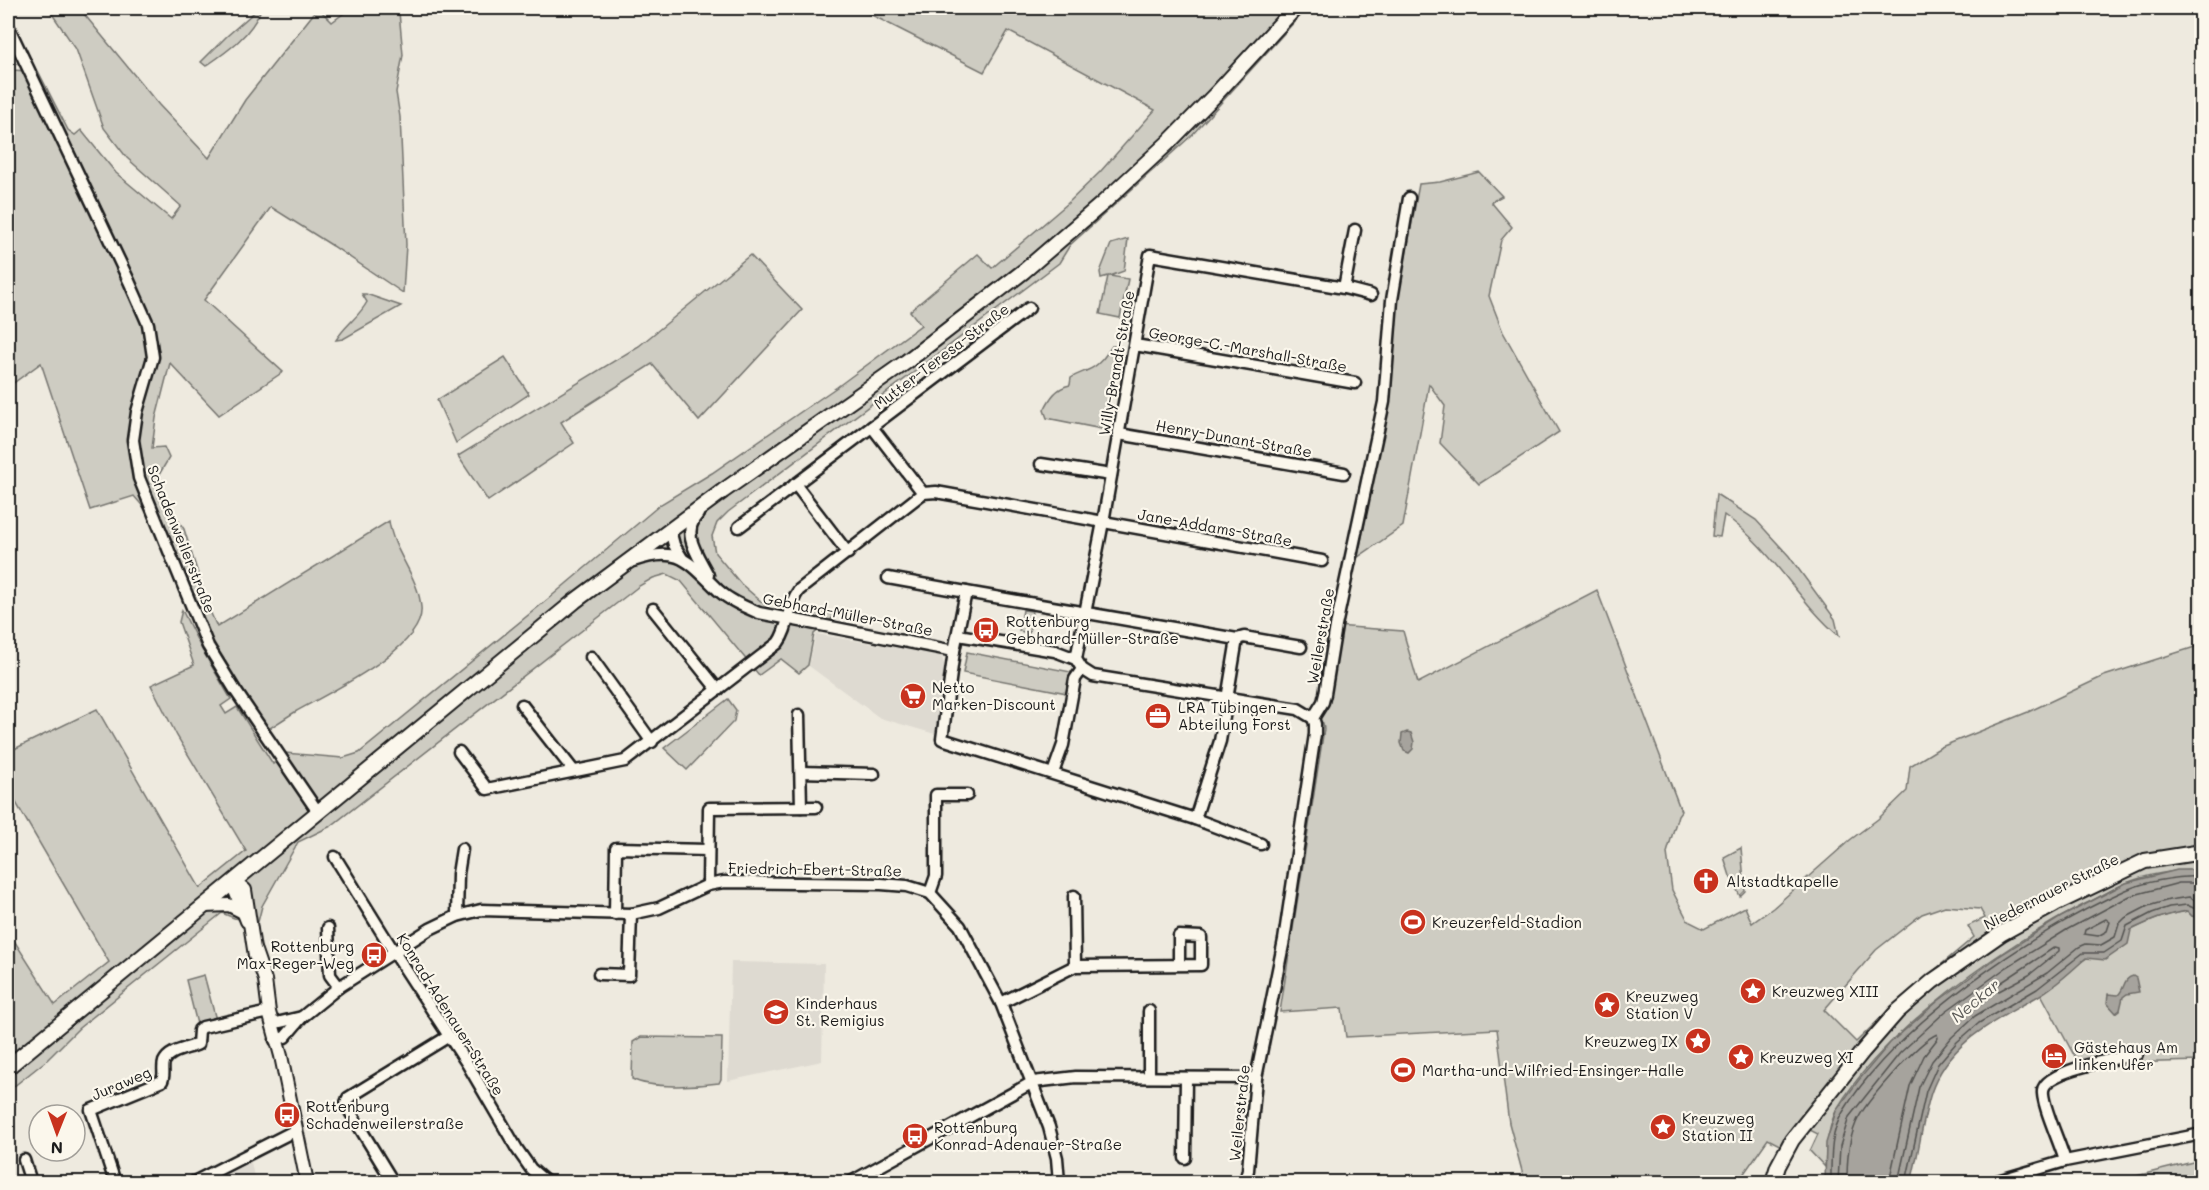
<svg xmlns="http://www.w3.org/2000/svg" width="2209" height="1190" font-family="Mali,sans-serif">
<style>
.built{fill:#dedad1}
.green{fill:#ceccc2;stroke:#75746f;stroke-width:1.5;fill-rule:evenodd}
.water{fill:#a6a39d;stroke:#6f6d69;stroke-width:1.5}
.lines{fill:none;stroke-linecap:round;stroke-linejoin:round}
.shore{stroke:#535250;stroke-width:1.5}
.minor-casing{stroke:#1c1c1c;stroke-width:15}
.tertiary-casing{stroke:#1c1c1c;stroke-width:16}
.secondary-casing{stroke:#1c1c1c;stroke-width:18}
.minor{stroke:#fbf7ec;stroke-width:10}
.tertiary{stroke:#fbf7ec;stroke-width:12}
.secondary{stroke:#fbf7ec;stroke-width:14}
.labels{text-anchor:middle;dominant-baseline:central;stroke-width:4.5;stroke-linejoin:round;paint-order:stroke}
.street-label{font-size:15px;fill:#1c1c1c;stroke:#fbf7ec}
.poi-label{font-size:15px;fill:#1c1c1c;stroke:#fbf7ec;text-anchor:start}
.water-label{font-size:16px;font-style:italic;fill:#5a5956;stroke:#fbf7ec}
</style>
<rect width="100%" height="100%" fill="#eeeadf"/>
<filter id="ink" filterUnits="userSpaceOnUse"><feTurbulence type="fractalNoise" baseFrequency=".0167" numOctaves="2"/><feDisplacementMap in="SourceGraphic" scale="12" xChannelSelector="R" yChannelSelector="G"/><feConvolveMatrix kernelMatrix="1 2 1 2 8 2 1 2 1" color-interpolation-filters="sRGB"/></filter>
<g filter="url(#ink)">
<!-- built -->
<g class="built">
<path d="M816,634l125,21 5,15 -11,64 -55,-16 -71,-52z"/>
<path d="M731,962l93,2 -2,97 -94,20z"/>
<path d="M251,1162l4,20h-45z"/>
</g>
<!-- green -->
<g class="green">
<path d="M48,8h31l80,97 50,53 36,-58 73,-92 14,14 19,-14h53l-5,4 4,43 -7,37 4,25 6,128 -3,48 -70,-47 -62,-39 -67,93 79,72 -64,43 -49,-52 -14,55 -4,30 12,-1 5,11 -9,15 3,24 21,32 25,80 8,18 172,-106c4,31 29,54 32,86 5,41 -95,87 -126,105 -10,6 -20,13 -31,20l-56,-86 -50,-122 -24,-28 -44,14 -49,-147 -33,24v-315c9,-5 20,2 30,-1l30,59 7,5 6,-5 35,43 55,46 10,-13 -54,-48 -23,-30 -28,-79z"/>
<path d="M259,8l2,1c-9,25 -33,42 -55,57l-5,-4 26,-26z"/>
<path d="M858,8h449l-116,128 -121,109 -11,18 -331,249 -11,11 -5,13 3,17 26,31 29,25 67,5 -23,20 -6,31 -9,8 -18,-14 -22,16 -78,-94 -14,-7 -14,4 -14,8 -308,240 -33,16 -36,64 -4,16 -24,-4 -12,-5 -143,115 -32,32 -39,31v-160l47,74 54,-43 -101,-173v-37l89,-43 103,179 46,-37 -69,-115 -26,-51 43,-20 -15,-43 3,-12 19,38 30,51 -10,7 5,8 11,-7 36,57 12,-11 58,5 16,-5 189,-154 113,-95 51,-31 125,-86 84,-62 -11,-14 68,-57 14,14 75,-64 33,-32 55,-62 -147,-79 -24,41z"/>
<path d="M1479,172l23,24 -11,6 21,25 -11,13 -12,56 14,36 56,100 -80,52 -39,-41 5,-37 -16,-22 -26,142 -45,31 33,-171 7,-87 21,-115 21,-2z"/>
<path d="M1128,239l-4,32 -14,5 18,3 -8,39 -20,-4 8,-38 -7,2 -1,-6 11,-28z"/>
<path d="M750,255l52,55 -103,111 -47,-57 -91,58 13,21 -86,58 -30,-45 181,-110z"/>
<path d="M362,294h4l35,12 -58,33 -7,1c9,-15 23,-23 31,-38z"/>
<path d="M1112,346h7l-12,71h-3l-2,12 -55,-11 -3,-8c6,-12 12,-22 26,-25l1,-7c6,-4 10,-5 17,-8 11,-4 18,-15 24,-24z"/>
<path d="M505,357l24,37 -73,49 -19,-43z"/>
<path d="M1716,494l40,26 33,36 46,63 4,17c-42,-36 -68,-89 -115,-121l-4,22 -8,-1z"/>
<path d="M1597,590l84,221 -3,4 -11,38 5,37 16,31 16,8 41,-22 7,16 21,-15 77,-68 28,-21 29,-28 3,-25 31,-19 87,-35 76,-36 97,-31v225c-25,0 -52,4 -75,13 -14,6 -28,15 -41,21 -83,43 -200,124 -248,205 -9,17 -11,39 -12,58l-15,-16 8,-17 -12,-6 -17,22 -21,-11 -30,43h-213l-16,-59 -12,-94 -151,8 -4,-29 -62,4 44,-283 -1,-6 -10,-5 10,-15 13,-77 67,5 15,52zM1945,906l35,3 5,9 -17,8 6,11 -74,62 -44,43 -32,-32 52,-60 46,-36z"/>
<path d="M1023,610l9,1 -3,22 -10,-2z"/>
<path d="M967,652l104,20 -4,21 -104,-20z"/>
<path d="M728,699l8,11 -2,11 -47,49 -23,-22z"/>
<path d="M1741,848l4,43 -5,5 -10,-20 -6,-19z"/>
<path d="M2188,911l4,5 9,2v143l-79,2 -39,9 -42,-78c16,-11 30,-26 47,-37 30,-21 63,-41 100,-46z"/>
<path d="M204,975l12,45 -19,4 -11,-44z"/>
<path d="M641,1037l81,1 -1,41 -2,4c-22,3 -68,6 -87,-4l1,-37z"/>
<path d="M2201,1160v22h-89z"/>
</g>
<!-- water -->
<g class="water">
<path d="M1407,732l4,1 3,9 -1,7 -4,4 -5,-2 -3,-8 1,-9z"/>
<path d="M2177,870h24v48l-9,-2 -5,-5c-21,3 -37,10 -56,19l-3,14 -23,16 -19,-2c-15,13 -29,27 -46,37 -44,26 -91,45 -109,98 -9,29 -12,60 -20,89h-86l1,-39 10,-32 22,-30 32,-38 48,-42 61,-45 62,-39 65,-34z"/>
<path d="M2133,976l3,2 3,14 -12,2 -4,3 -3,13 -4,3 -9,-10 1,-9 10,1c7,-6 5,-17 15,-19z"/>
</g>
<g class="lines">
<!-- shore -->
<g class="shore">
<path d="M2106,919l4,3 -3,9 -9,5 -14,-2 1,-4z"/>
<path d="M2055,947l4,1v3l-30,24 -30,16 -4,-1 1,-4z"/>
<path d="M1831,1182c0,-23 -1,-50 12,-70 53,-88 190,-181 283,-222 23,-10 51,-13 76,-14"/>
<path d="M1838,1182l2,-36 9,-29 51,-64 46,-42 61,-44 61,-38 62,-33 49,-13h23"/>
<path d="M1847,1182c0,-20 1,-40 9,-59 8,-20 62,-81 81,-89l1,4 -14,18 -14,30 -21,96"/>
<path d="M1898,1182l21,-95 13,-26 20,-24 23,-21 72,-43 32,-26 7,-3 15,1 14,-8 4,-13 6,-6 23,-12 21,-6 20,-3 13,8"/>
<path d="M1906,1182l20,-91 12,-27 19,-22 22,-19 58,-34 46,-36h21l18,-12 5,-15 25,-13 17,-6 18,-2 15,7"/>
</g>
<defs>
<g id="minor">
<path d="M8,26l121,255 19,43 5,33 -16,55 -4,28 6,38 69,168 27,44 83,122"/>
<path d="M1344,288l11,-58"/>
<path d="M1135,345l220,38"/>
<path d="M872,427l51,66"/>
<path d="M1119,434l225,39"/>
<path d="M1041,464l70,11"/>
<path d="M795,484l53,69"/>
<path d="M923,493l13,-1 386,69"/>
<path d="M698,514c-18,19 0,41 10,61"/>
<path d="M739,527l290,-219"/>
<path d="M670,530l4,15 8,13"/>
<path d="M633,561c45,-16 54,-1 85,29 12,11 27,17 41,23l195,38"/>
<path d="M888,578l78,14"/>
<path d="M653,609l65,81"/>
<path d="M958,635l97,16 21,8"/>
<path d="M591,657l61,85"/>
<path d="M522,705l51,65"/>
<path d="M799,715l2,92"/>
<path d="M1313,718l-15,-9 -205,-33 -11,-7 -6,-10 27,-137 47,-267 194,33 27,7"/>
<path d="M1313,718l10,-16 2,-8 11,-68 48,-224 8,-102 17,-102"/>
<path d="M459,752l28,37 138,-28 153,-118c12,-16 9,-38 21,-53l124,-97"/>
<path d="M801,772l73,2"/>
<path d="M1053,773l10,-28 12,-66 7,-10"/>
<path d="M1195,819l25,-78 17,-102"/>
<path d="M1261,844l-66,-25 -253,-80 12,-88 12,-59 271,47 7,-2 57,10"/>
<path d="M335,857l59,95 74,113 49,84 14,20 15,13"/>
<path d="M708,885l1,-77 107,-1"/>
<path d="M930,893l6,-17v-81h31"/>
<path d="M1074,896l1,70"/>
<path d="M615,914l1,-66 92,2"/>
<path d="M457,916l1,-42 4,-25"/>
<path d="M328,928l2,47 9,12"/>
<path d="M599,974l30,1 2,-61"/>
<path d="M1001,1003l74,-37 126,-1v-28l-22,-1v28"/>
<path d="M1149,1011v66"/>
<path d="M272,1024l30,-7"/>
<path d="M275,1040l10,-3 17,-20 37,-30 91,-58 27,-13 24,-6 150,4 28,-6 49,-23 16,-3 157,2 26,2 23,7 30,33 41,77 48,124 8,31 2,24"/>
<path d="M1185,1158l1,-80"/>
<path d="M24,1160l7,22"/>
<path d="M2065,1161c-4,-16 -24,-58 -22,-71 3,-20 76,-32 94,-36"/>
<path d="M115,1182l-24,-72 71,-29c3,-6 0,-13 2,-19 5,-12 24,-13 34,-18l1,-14 4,-3 66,-15"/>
<path d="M194,1182l102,-52"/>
<path d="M393,1182l-44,-72 -3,-7 2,-5 101,-62"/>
<path d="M851,1182l182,-100 43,-5 180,1"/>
<path d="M1245,1182l3,-12 8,-92 28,-138 31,-206v-10l-2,-6"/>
<path d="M1994,1182l71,-21 137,-27"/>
</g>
<g id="tertiary">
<path d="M234,881l11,9 10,66"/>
<path d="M232,883l15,38"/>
<path d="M204,906l25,-1 14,7"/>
<path d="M255,951l10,29 4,32 12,44 26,126"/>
</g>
<g id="secondary">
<path d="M8,1067l567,-466 148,-110 183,-129 118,-91 79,-68 67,-62 46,-47 79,-86"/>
<path d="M1773,1182l5,-16 14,-26 71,-89 34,-39 36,-31 69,-48 53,-29 90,-43 57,-9"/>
</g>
</defs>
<!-- minor casing -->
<use href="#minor" class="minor-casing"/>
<!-- tertiary casing -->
<use href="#tertiary" class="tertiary-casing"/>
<!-- secondary casing -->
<use href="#secondary" class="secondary-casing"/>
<!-- minor -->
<use href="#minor" class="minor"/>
<!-- tertiary -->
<use href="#tertiary" class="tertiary"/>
<!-- secondary -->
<use href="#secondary" class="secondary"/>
</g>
</g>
<!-- icons -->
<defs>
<symbol id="bus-disc" viewBox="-11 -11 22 22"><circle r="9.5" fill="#c8321e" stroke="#fbf7ec"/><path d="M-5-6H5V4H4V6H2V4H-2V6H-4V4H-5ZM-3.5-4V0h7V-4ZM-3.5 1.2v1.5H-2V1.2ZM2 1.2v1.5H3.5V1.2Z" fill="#fff"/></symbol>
<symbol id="supermarket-disc" viewBox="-11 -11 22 22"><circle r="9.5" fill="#c8321e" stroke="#fbf7ec"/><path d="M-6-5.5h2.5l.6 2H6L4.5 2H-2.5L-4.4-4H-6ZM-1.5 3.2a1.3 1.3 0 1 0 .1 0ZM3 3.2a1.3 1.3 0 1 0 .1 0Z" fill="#fff"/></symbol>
<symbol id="office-disc" viewBox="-11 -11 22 22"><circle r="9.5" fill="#c8321e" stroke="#fbf7ec"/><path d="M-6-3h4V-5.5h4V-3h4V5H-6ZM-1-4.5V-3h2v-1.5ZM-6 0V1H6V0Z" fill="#fff"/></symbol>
<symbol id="church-disc" viewBox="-11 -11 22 22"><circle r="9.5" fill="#c8321e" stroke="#fbf7ec"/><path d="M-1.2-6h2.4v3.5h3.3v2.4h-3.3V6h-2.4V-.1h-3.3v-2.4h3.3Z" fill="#fff"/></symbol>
<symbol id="stadium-disc" viewBox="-11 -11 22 22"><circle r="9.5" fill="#c8321e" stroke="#fbf7ec"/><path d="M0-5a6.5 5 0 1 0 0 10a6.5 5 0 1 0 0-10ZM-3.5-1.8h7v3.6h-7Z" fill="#fff"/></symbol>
<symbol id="sight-disc" viewBox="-11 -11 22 22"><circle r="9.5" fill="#c8321e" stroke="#fbf7ec"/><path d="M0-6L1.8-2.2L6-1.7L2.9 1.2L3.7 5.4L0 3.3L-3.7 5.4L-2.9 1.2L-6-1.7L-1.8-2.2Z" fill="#fff"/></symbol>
<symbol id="school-disc" viewBox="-11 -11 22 22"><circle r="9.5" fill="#c8321e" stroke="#fbf7ec"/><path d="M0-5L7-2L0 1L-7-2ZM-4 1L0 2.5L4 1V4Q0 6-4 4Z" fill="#fff"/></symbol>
<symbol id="hotel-disc" viewBox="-11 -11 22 22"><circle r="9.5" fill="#c8321e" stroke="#fbf7ec"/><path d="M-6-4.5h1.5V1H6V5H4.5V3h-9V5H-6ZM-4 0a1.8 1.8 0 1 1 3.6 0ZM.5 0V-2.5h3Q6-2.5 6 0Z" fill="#fff"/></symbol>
</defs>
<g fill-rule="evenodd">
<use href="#bus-disc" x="971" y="615" width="30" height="30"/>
<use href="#supermarket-disc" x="898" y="681" width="30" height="30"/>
<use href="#office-disc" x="1143" y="701" width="30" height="30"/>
<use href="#church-disc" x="1691" y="866" width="30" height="30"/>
<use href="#stadium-disc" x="1398" y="907" width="30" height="30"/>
<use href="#bus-disc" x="359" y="940" width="30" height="30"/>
<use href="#sight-disc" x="1738" y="976" width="30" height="30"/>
<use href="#sight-disc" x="1592" y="990" width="30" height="30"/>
<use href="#school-disc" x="761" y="997" width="30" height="30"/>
<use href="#sight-disc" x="1683" y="1026" width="30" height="30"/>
<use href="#hotel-disc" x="2039" y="1041" width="30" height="30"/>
<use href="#sight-disc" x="1726" y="1042" width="30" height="30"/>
<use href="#stadium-disc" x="1388" y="1055" width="30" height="30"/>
<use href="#bus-disc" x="272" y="1100" width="30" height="30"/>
<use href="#sight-disc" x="1648" y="1112" width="30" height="30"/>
<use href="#bus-disc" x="900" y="1121" width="30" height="30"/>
</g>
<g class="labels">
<!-- street labels -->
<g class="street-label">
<text transform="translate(1248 349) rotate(10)">George-C.-Marshall-Straße</text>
<text transform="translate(941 356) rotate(-37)">Mutter-Teresa-Straße</text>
<text transform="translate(1116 363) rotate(-80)">Willy-Brandt-Straße</text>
<text transform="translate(1234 438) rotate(10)">Henry-Dunant-Straße</text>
<text transform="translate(1215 527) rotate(10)">Jane-Addams-Straße</text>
<text transform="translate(182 539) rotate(68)">Schadenweilerstraße</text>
<text transform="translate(848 614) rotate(11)">Gebhard-Müller-Straße</text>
<text transform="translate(1320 636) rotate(-80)">Weilerstraße</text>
<text transform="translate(815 869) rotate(1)">Friedrich-Ebert-Straße</text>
<text transform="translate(2051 891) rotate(-27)">Niedernauer Straße</text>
<text transform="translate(451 1014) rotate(58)">Konrad-Adenauer-Straße</text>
<text transform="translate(121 1083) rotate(-23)">Juraweg</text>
<text transform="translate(1239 1113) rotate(-84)">Weilerstraße</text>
</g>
<!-- poi labels -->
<g class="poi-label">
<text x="1006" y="621">Rottenburg<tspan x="1006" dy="17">Gebhard-Müller-Straße</tspan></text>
<text x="932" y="687">Netto<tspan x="932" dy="17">Marken-Discount</tspan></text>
<text x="1178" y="707">LRA Tübingen -<tspan x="1178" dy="17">Abteilung Forst</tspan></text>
<text x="1726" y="881">Altstadtkapelle</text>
<text x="1432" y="922">Kreuzerfeld-Stadion</text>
<text x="354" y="946" text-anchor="end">Rottenburg<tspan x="354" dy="17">Max-Reger-Weg</tspan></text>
<text x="1772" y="991">Kreuzweg XIII</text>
<text x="1626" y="996">Kreuzweg<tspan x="1626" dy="17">Station V</tspan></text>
<text x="796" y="1003">Kinderhaus<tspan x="796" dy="17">St. Remigius</tspan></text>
<text x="1678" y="1041" text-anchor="end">Kreuzweg IX</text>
<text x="2074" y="1047">Gästehaus Am<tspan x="2074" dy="17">linken Ufer</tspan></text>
<text x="1760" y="1057">Kreuzweg XI</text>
<text x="1422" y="1070">Martha-und-Wilfried-Ensinger-Halle</text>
<text x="306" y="1106">Rottenburg<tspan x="306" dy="17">Schadenweilerstraße</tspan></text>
<text x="1682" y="1118">Kreuzweg<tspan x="1682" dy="17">Station II</tspan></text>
<text x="934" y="1127">Rottenburg<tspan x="934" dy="17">Konrad-Adenauer-Straße</tspan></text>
</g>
<!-- water labels -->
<g class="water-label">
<text transform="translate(1975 1000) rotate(-40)">Neckar</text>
</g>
</g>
<!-- margin -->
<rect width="2209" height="1190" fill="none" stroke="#fbf7ec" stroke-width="30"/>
<rect x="15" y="15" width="2179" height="1160" fill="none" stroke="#1c1c1c" stroke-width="2" filter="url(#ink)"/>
<!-- north arrow -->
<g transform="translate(57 1133) rotate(181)"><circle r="28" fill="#fbf7ec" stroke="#a29f99" stroke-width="1.5"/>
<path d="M0-4.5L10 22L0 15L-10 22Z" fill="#c8321e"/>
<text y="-9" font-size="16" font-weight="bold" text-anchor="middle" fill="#1c1c1c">N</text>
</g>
</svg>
